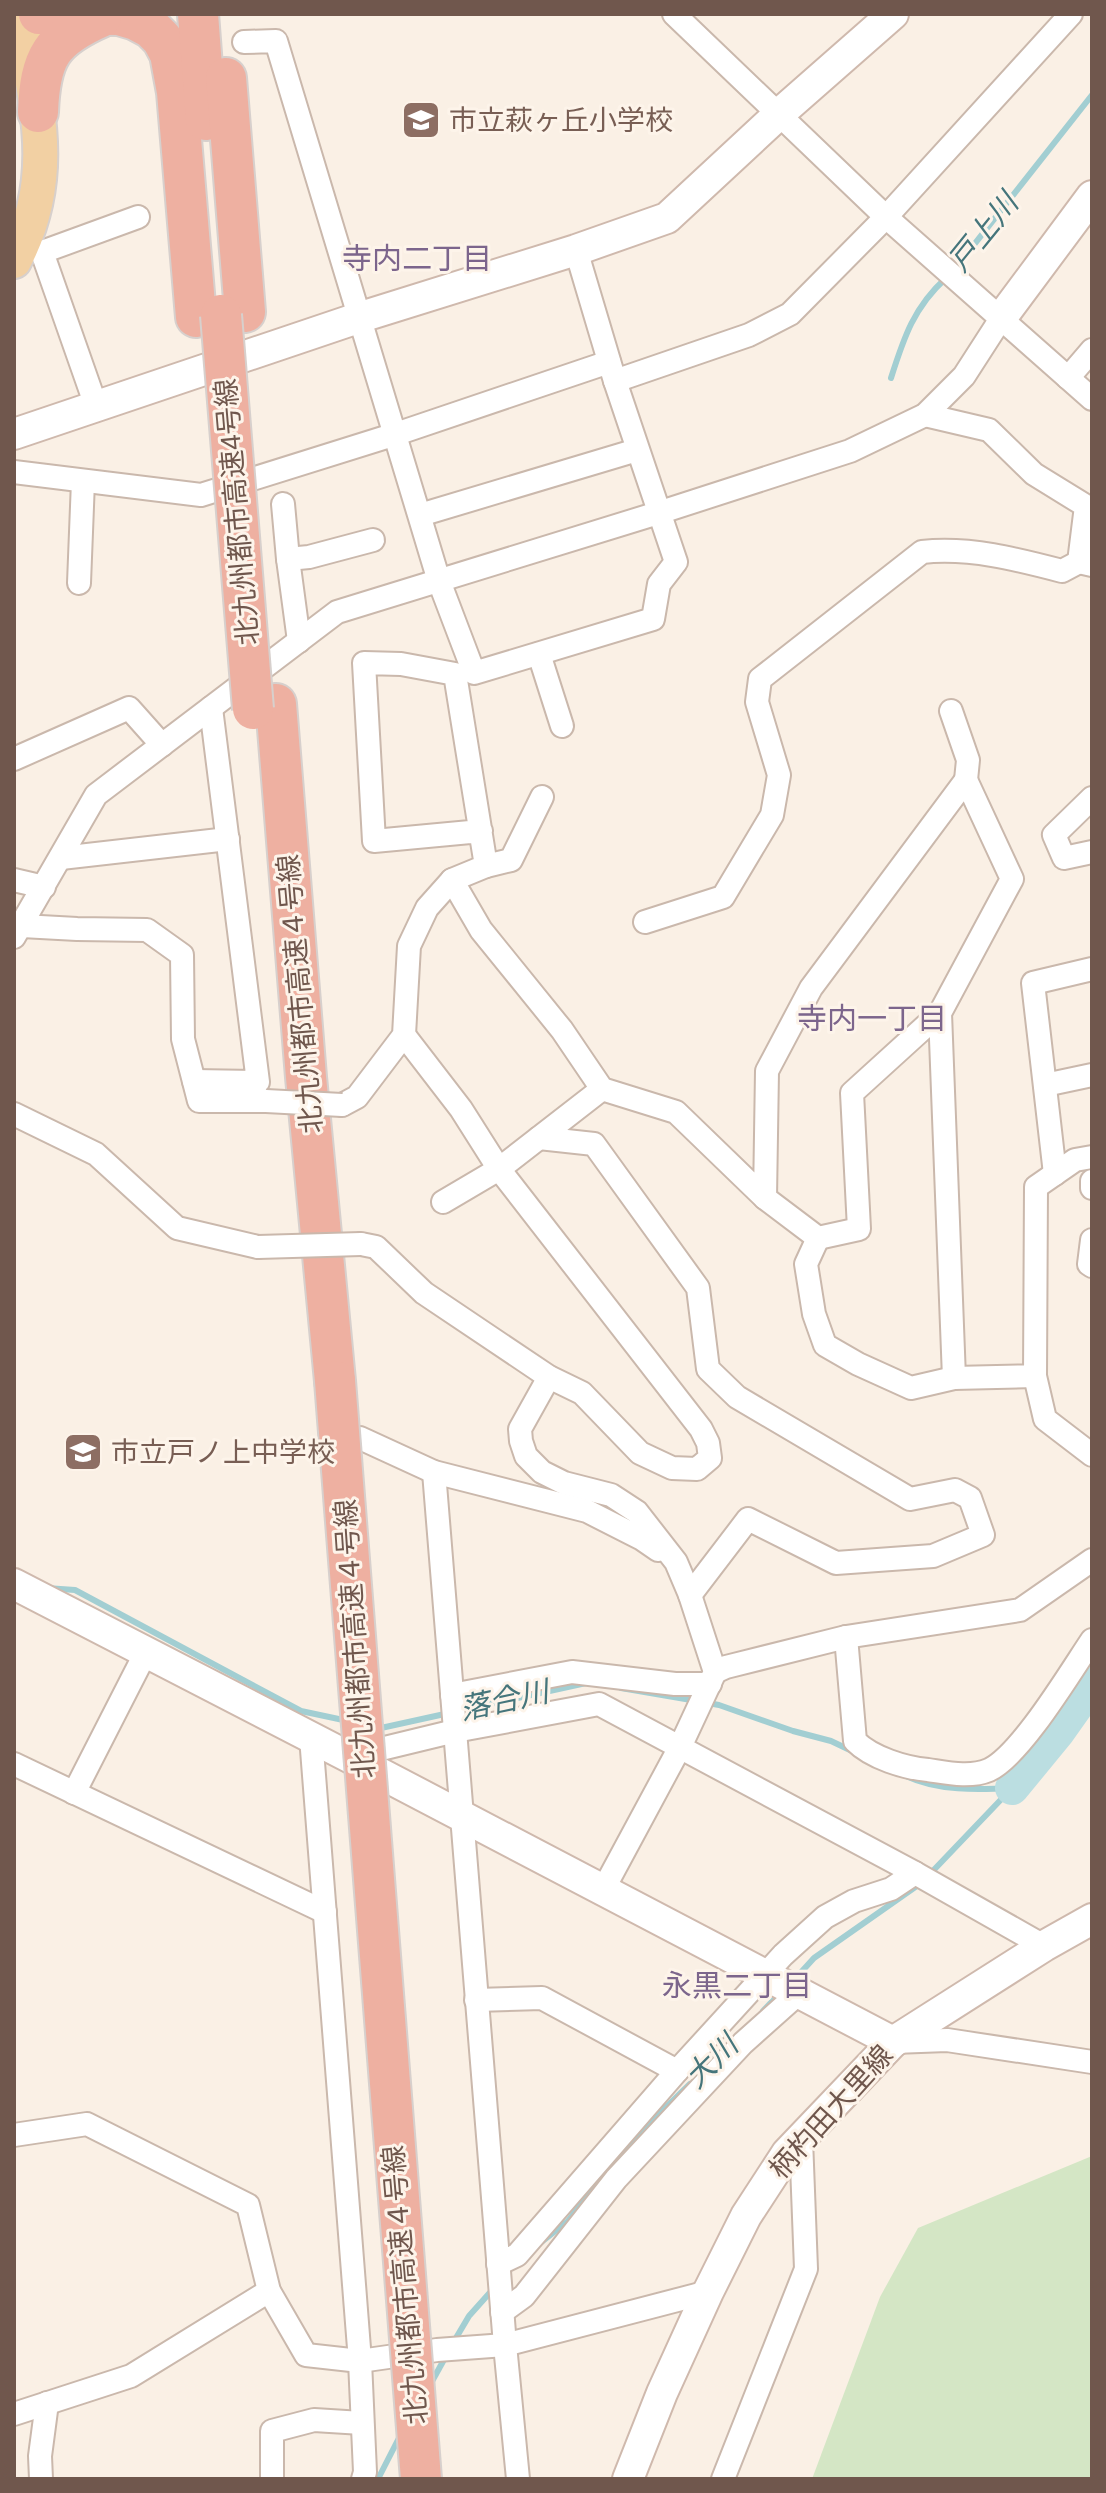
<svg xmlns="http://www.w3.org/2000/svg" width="1106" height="2493" font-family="Helvetica,'Noto Sans JP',sans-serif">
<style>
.green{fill:#d4e6c5}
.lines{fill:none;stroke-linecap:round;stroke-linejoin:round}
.stream{stroke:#a2ced2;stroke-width:6}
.river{stroke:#bbdee1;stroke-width:34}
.street-casing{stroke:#cab8ac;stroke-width:26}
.secondary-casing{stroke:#cfb9ad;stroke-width:34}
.primary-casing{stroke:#d7d0cd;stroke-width:38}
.highway-casing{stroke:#d7d0cd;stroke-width:44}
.street{stroke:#fff;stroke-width:22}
.secondary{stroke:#fff;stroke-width:30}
.primary{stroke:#f2d0a3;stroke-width:34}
.highway{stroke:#eeb0a1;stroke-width:40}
.street-bridge-casing{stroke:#cab8ac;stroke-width:26;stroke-linecap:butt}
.highway-bridge-casing{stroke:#d7d0cd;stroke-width:44;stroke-linecap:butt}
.street-bridge{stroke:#fff;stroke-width:22}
.highway-bridge{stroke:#eeb0a1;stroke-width:40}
.labels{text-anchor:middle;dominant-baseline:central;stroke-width:6;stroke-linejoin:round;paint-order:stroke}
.education-label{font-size:28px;fill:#785e54;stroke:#fdf4ea;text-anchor:start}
.street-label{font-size:28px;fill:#70574d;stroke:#fdf4ea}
.water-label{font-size:30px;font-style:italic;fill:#45757b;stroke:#fdf4ea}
.neighbourhood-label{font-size:30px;fill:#7c658c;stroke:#fdf4ea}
</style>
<rect width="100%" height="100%" fill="#faf0e5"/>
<!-- green -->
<path class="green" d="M1092,2156v323h-280l68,-182 38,-69z"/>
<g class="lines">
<!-- stream -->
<g class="stream">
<path d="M954,270l138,-175"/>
<path d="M891,378c13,-41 23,-71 55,-100"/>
<path d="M46,1588l29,2 226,121 47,10"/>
<path d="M621,1688l76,13"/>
<path d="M708,1703l11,2 74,26 38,10 21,10"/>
<path d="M374,1726l7,2 205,-45"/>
<path d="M906,1776c32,15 71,14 106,12"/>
<path d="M929,1875l83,-87"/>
<path d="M794,1980l20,-22 107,-75"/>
<path d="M763,2011l17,-18"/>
<path d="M698,2076l20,-21"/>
<path d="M539,2244l29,-23 54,-71 68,-66"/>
<path d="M453,2343l16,-27 25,-28"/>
<path d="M430,2385l16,-29"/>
<path d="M378,2479l24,-47"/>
</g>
<!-- river -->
<path class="river" d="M1012,1788l46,-56 34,-48"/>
<defs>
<g id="street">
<path d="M674,14l212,203 206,182"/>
<path d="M244,42l32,-1 163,540 35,92 179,-54 6,-35 17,-22 -61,-181 -39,-131"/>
<path d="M1068,378l24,-28"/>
<path d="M615,381l134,-46 41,-21 96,-97 185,-203"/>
<path d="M96,406l-54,-154 96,-35"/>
<path d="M925,415l64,15 45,44 52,32 -7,56 13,3"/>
<path d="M14,472l187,23 195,-61 213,-72"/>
<path d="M283,504l5,55"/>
<path d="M420,515l217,-65"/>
<path d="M79,583l4,-102"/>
<path d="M299,641l-11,-82 21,-2 64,-17"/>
<path d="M539,654l23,72"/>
<path d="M951,711l17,49 -2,20"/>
<path d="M14,759l115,-51 33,37"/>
<path d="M1092,798l-38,37 10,23 28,-6"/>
<path d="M61,858l167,-19"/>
<path d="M486,866l25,-6 31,-63"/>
<path d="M14,880l30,7"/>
<path d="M452,880l29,50 81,100 40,59 74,23 89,86 2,-127 44,-83 155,-208 46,99 -72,134 14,365 81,-2 1,-189 39,-27 17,-3"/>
<path d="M645,922l78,-25 49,-82 7,-40 -22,-73 3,-23 162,-127c48,-5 94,7 140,19l17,-9"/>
<path d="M22,926l55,3 70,1 35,25 1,84 16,62h67"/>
<path d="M14,937l82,-142 241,-183 321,-99 192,-62 75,-36 39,-39 38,-59"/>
<path d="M194,1081l64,1 -47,-374"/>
<path d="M1045,1085l47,-10"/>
<path d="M342,1105l15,-8 47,-62 5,-89 18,-38 25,-28 34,-14 -31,-192 -54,-10 -37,-1 10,178 107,-10"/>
<path d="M14,1114l82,40 81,74 81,19"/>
<path d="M539,1138l55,6 104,144 10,81 29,28 173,102 45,-9 15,8 13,37 -50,21 -97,7 -88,-44 -58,76"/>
<path d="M1055,1174l-22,-191 59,-14"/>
<path d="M1092,1181v7"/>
<path d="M765,1198l53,40 41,-9 -7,-136 88,-80"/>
<path d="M443,1202l56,-33 103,-80"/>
<path d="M818,1238l-12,26 8,50 11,31 33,19 53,24 43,-10"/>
<path d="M1092,1240l-3,24 3,2"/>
<path d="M361,1244l15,3 48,46 125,84 33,16 58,60 32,15 25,1 13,-11 -2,-15 -7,-14 -202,-260 -38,-60 -57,-74"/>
<path d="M1035,1376l10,43 47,36"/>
<path d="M549,1377l-29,52 1,12 5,15 16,16 22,11 47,12 26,17 39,50 14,33 25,77 -35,75 -77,143"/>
<path d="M360,1438l74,34 153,39 55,28 16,11"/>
<path d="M434,1472l71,873 13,134"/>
<path d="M846,1637l9,104c17,17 50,27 73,29 20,3 42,8 61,0 32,-15 82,-99 103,-130"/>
<path d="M715,1672l11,-5 120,-30 174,-27 72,-50"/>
<path d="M452,1695l120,-23 103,12h35"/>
<path d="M311,1737l49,624 5,111 -2,7"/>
<path d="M356,1755l99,-24 144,-27 316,169 129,73"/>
<path d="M14,1764l311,148"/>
<path d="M74,1793l72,-141"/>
<path d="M476,2000l66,-2 135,73 106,-116 42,-38 29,-16 37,-12 24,-16"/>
<path d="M894,2042l53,-2 145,22"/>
<path d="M14,2135l73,-11 161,81 21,86 37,64 54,6 77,-11 68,-5 203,-53"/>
<path d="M498,2264l19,-9 160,-184"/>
<path d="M502,2312l22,-16 92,-117 127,-136 56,-50"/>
<path d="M14,2414l117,-38 138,-85"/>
<path d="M41,2479l-1,-23 7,-53"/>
<path d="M272,2479v-48l42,-11 48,3"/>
<path d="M723,2479l83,-210 -5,-130"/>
</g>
<g id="secondary">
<path d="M1002,317l90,-121"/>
<path d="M14,434l347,-117 215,-67 91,-32 111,-103 115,-101"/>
<path d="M14,1584l335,173 544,285"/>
<path d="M628,2479l34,-86 46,-101 38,-76 41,-63 106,-111 151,-96 48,-27"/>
</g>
<path id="primary" d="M14,261c45,-85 22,-158 6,-247"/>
<g id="highway">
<path d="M39,14l80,1 17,5 15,8 11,11 8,15 7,38 19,225"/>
<path d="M198,14l8,106"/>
<path d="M226,78l19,234"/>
<path d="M38,112c2,-55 13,-73 63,-95"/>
<path d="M276,704l30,373 29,304"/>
</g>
</defs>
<!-- street casing -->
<use href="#street" class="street-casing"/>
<!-- secondary casing -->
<use href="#secondary" class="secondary-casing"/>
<!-- primary casing -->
<use href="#primary" class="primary-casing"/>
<!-- highway casing -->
<use href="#highway" class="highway-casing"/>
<!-- street -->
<use href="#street" class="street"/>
<!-- secondary -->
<use href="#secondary" class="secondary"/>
<!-- primary -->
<use href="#primary" class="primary"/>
<!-- highway -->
<use href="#highway" class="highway"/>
<defs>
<g id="street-bridge">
<path d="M266,1101l76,4"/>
<path d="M258,1247l103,-3"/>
</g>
<g id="highway-bridge">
<path d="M221,315l32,394"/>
<path d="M335,1381l86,1098"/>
</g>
</defs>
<!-- street-bridge casing -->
<use href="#street-bridge" class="street-bridge-casing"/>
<!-- highway-bridge casing -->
<use href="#highway-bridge" class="highway-bridge-casing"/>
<!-- street-bridge -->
<use href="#street-bridge" class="street-bridge"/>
<!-- highway-bridge -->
<use href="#highway-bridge" class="highway-bridge"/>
</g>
<!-- icons -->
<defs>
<symbol id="school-square" viewBox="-11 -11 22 22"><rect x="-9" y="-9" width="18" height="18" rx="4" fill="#8d6e63" stroke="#fdf4ea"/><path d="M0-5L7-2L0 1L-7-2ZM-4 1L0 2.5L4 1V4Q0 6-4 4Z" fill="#fff"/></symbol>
</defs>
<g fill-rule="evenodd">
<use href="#school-square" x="399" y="98" width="44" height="44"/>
<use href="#school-square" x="61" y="1430" width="44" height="44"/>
</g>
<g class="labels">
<!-- education labels -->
<g class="education-label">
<text x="449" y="120">市立萩ヶ丘小学校</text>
<text x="111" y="1452">市立戸ノ上中学校</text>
</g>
<!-- street labels -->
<g class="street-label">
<text transform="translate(237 512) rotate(-95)">北九州都市高速4号線</text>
<text transform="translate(300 994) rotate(-95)">北九州都市高速４号線</text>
<text transform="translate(355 1639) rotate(-94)">北九州都市高速４号線</text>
<text transform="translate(831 2112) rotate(-48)">柄杓田大里線</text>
<text transform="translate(405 2285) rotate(-95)">北九州都市高速４号線</text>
</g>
<!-- water labels -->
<g class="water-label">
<text transform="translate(983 232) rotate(-51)">戸上川</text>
<text transform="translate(504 1700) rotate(-12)">落合川</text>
<text transform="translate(711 2061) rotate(-45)">大川</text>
</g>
<!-- neighbourhood labels -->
<g class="neighbourhood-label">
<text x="417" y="258">寺内二丁目</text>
<text x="872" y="1018">寺内一丁目</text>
<text x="737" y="1985">永黒二丁目</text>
</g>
</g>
<!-- border -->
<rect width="1106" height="2493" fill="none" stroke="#70574d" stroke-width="32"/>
</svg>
